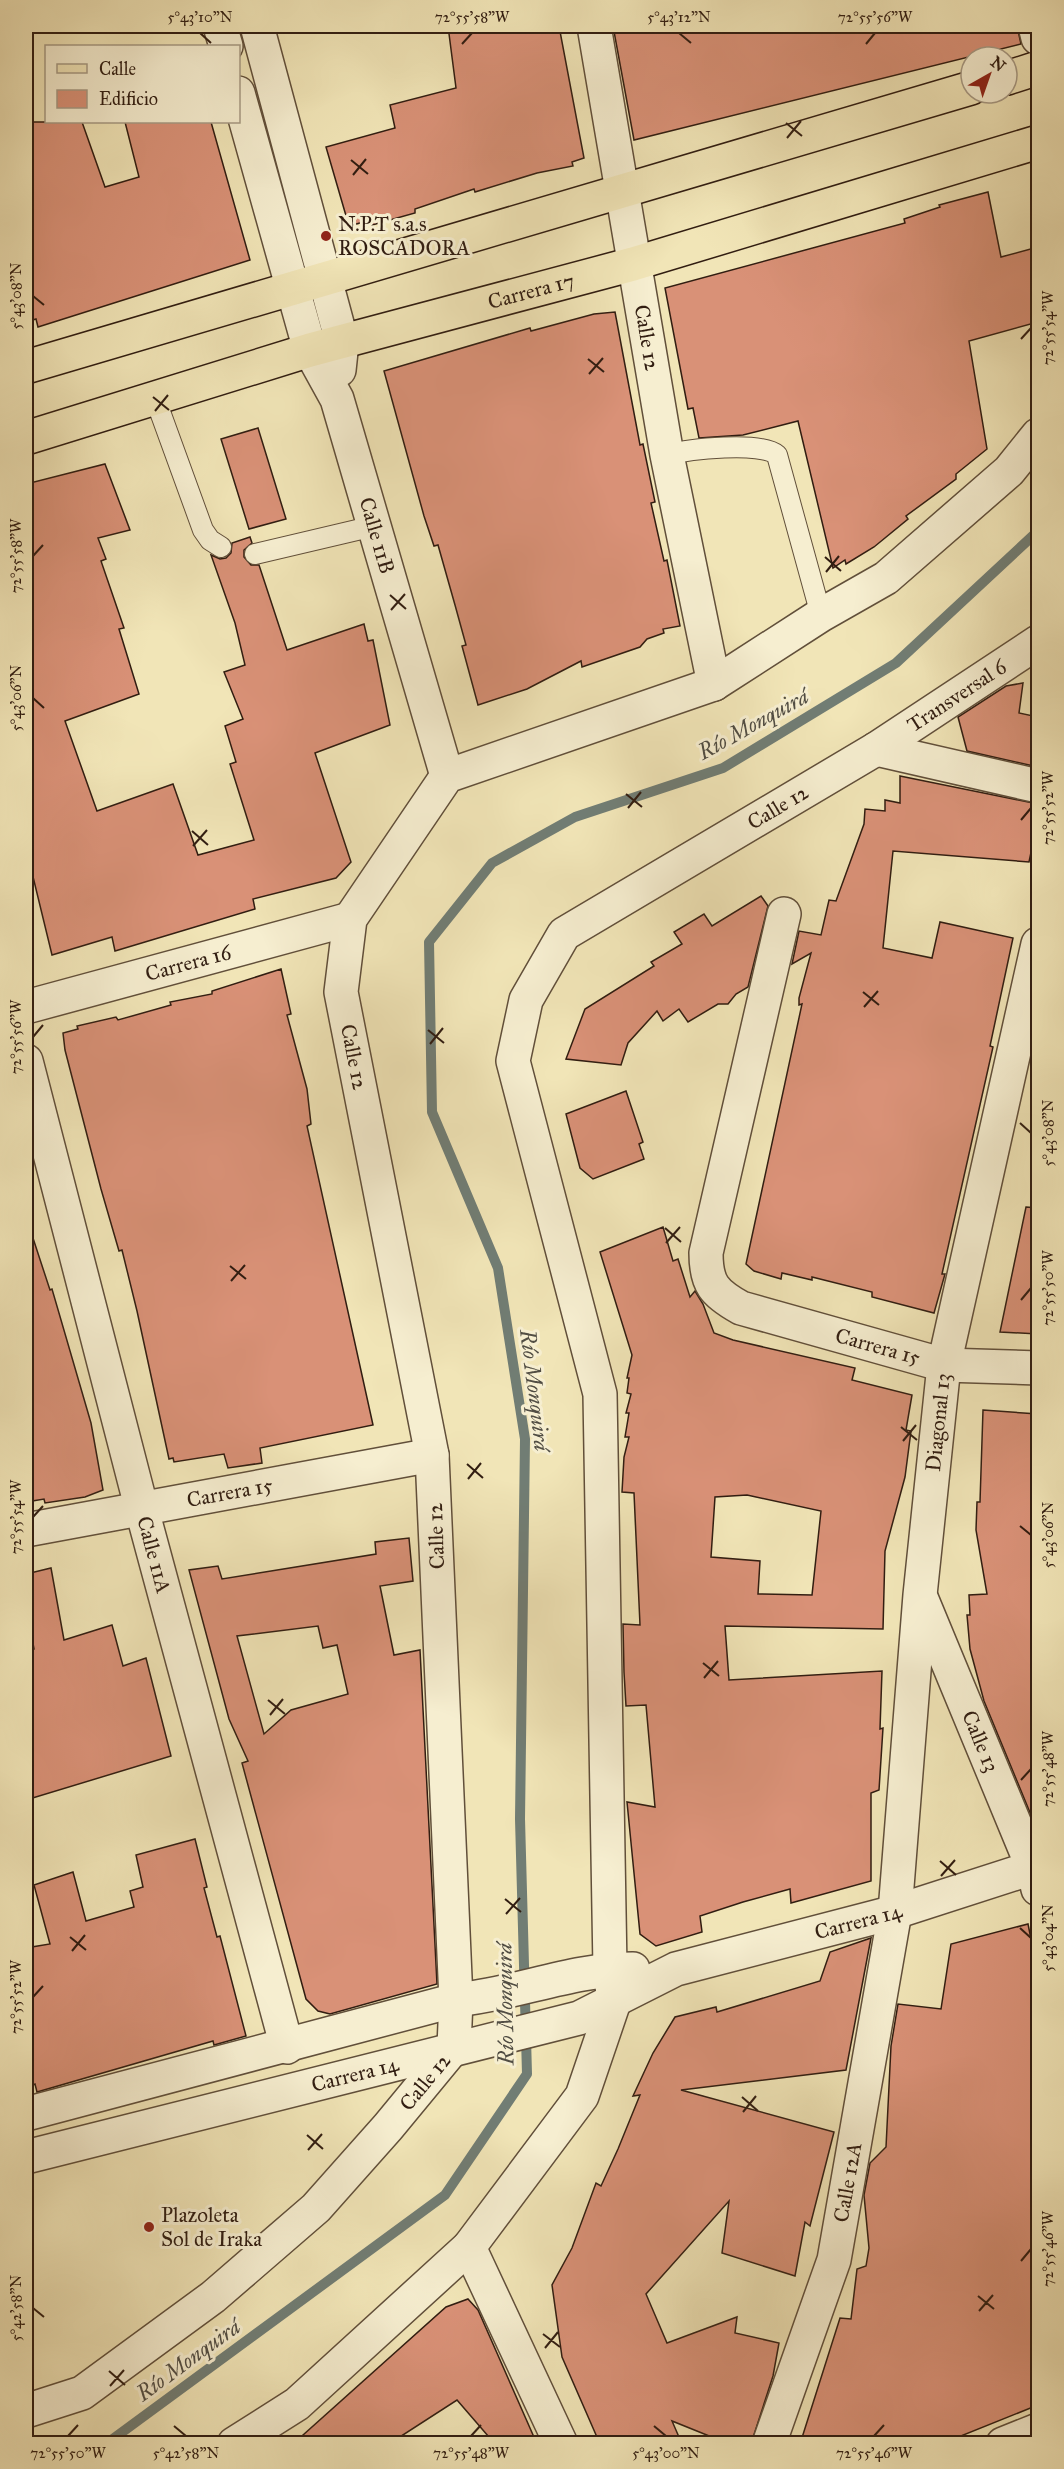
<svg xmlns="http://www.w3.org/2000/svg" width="1064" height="2469" font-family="'IM FELL Great Primer',serif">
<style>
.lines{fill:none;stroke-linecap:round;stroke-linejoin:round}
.stream{stroke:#717d74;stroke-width:10}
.building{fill:#d99177;stroke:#311d11;stroke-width:1.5;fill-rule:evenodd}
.service-casing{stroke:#614f3a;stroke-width:22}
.minor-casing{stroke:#614f3a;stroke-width:36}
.tertiary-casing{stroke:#614f3a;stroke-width:36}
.primary-casing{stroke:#311d11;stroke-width:36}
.service{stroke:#f6eed0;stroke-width:20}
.minor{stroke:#f6eed0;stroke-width:33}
.tertiary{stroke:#f6eed0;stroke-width:33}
.primary{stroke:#f1e5b7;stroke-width:33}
.ticks{fill:none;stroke:#311d11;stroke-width:2}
.poi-dot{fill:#8f2418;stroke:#f6eed0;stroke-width:2}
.labels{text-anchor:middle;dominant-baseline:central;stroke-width:6;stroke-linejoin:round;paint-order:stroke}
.poi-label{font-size:21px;fill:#311d11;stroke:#f6eed0;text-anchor:start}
.street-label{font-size:21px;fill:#311d11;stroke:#f6eed0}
.water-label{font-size:22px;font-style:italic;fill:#514d43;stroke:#f6eed0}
.neatline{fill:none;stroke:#311d11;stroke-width:2}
.ticks-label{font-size:15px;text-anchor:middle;fill:#311d11}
</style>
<rect width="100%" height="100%" fill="#f1e5b7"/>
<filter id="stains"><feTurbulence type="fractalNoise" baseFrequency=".00333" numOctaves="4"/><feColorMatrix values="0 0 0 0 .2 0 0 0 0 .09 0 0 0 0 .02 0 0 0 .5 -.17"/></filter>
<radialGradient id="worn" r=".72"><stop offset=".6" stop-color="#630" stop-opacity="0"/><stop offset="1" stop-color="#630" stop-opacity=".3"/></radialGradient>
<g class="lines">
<!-- stream -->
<path class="stream" d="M106,2444l339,-249 82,-121 -7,-255 5,-380 -27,-171 -66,-156 -3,-170 63,-79 83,-46 148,-49 173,-105 142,-132"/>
</g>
<!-- building -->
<g class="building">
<path d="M448,26h111l25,132 -12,4 1,4 -36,7 -62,19 -1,-3 -59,20v4l-43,12 -1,-5 -22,6 -23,-79 69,-19 -5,-23 66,-17z"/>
<path d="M613,26h404l4,18 -387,96z"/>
<path d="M26,122h56l23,65 34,-10 -14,-55h86l39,138 -212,67 -2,-8 -10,3z"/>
<path d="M988,192l13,65 37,-10v75l-69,19 18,108 -31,25v5l-50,37 2,3 -34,28 -28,17 -1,-4 -12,8 -35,-147 -55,14 -44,3 -6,-30 -5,1 -23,-121 240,-65 -1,-4 36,-12 -1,-2z"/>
<path d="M615,312l25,133 3,-1 12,58 -4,1 13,58 3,-1 13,66 -17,3 1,4 -17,6 -7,8 -58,20 -1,-6 -54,28 -49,16 -16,-59 4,-1 -11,-40 -17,-60 -4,1 -10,-30 -40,-145 146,-43 1,3 63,-17z"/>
<path d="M258,428l28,91 -37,10 -28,-90z"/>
<path d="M105,464l25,66 -32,8 8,21 -5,2 23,67 -5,1 20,65 -74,27 32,90 76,-27 25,71 56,-15 -24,-76 6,-2 -11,-36 18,-7 -19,-47 21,-7 -10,-42 -24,-68 9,4 6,-1 5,-5 1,-10 18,-6 2,6 -8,7v7l7,8h8l28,85 77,-26 4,17 5,-1 17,85 -75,28 36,109 -15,16 -83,21 2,10 -140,42 -3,-14 -60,18 -26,-107v-364z"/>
<path d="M1023,683l-4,30 19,4v50l-71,-16 -9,-34 48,-31z"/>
<path d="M900,776l138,28v15l-9,43 -136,-11 -10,97 49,10 8,-36 73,16 -23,108 3,1 -51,227h3l-11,39 -62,-16v-5l-60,-15v3l-30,-7 -1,6 -27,-8 -8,-7 56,-260 -3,1v-7l12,-45 -19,11 7,-33 22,4 8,-35 7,1 28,-77 1,-15 20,2v-11l15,3z"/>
<path d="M761,896l7,10 -20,81 -12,7 -8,10h-10l-30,18 -9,-13 -16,12 -6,-10 -29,32 -7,22 -55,-6 19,-50 69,-43 -3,-4 31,-18 -8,-12 30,-18 8,12z"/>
<path d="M281,969l10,45 -4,1 20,74 4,35 -4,2 66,299 -113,23 2,15 -34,5 -4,-14 -50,8 -1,-4 -4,1 -32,-148 -15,-61 -3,1 -18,-62 -36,-139 -2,-17 15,-4 -1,-3 39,-9 2,3 53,-15 -1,-3 42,-8v-3z"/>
<path d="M626,1091l17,51 -4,2 5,15 -51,20 -13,-11 -14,-54z"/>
<path d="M1026,1207l12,1v126l-38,-2z"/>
<path d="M663,1227l10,34 5,-2 12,38 5,-6 8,13 11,29 19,7 122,28 -3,12 60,15 -6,35 5,1 -6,46 -20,74 -2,78 -158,-3 4,54 153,-9 -2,58 3,-1 -4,62 -8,3v88l-80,22 -1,-14 -47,13 -43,14 2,16 -46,14 -16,-12 -13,-132 28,5 -9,-102 -20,1 -2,-34 -1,-48 17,1 -6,-132 -12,-1 2,-35 5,-20h-4l4,-24h-3l5,-19 -4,-1 2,-15h-2l5,-23 -32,-103zM747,1495l74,16 -9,84 -54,-1 2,-33 -49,-4 4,-60z"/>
<path d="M31,1232l19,58 2,-1 39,134 12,67 -18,7 -40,6 -1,-4 -18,3v-269z"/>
<path d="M983,1410l55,4v53h-3l3,53v312l-54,-131 -14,-52 -3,-34h3l-1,-20 18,-1 -11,-64 1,-28h3z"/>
<path d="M409,1538l4,43 -33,5 14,69 26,-5 17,334 -107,30 -12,-3 -12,-12 -64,-236 6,-2 -19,-42 -40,-149 29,-4 4,13 154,-25 -1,-12zM318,1626l5,22 14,-3 11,49 -57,16 -27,24 -27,-98z"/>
<path d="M51,1568l13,72 48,-15 11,41 23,-8 25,98 -145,44v-148l8,-3 -8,-45v-30z"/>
<path d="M195,1839l12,48 -3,1 13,49 3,-1 26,100 -32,9 -1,-4 -176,51 -2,-8 -9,4v-140l24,-4 -16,-59 39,-13 13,49 48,-14 -4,-16 13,-4 -7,-32z"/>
<path d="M1028,1924l10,50v431l-97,39h-141l40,-126 11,1 6,-50 9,-3 3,-18 -5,-53 6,-32 16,-16 5,-101 7,-42 43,5 10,-65z"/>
<path d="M871,1938l-25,132 -165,20 153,42 -24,94 -5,-4 -10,54 -73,-23 7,-52 -83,93 21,49 70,-26 -2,16 44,10 -6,33 -22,68h-22l-57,-23 10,23h-82l-38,-87 -10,-72 20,-37 24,-65 5,3 17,-37 22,-54 -7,1 20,-43 22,-36 41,-10 1,5 103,-31 10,-29z"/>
<path d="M468,2299l10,11 59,134h-42l-38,-44 -68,44h-96l153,-137z"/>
</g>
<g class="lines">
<defs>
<g id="service">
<path d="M155,398l48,132 7,10 11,7"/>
<path d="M667,455c22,-6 94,-14 110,0l44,160"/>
<path d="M255,554l119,-28"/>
</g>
<g id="minor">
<path id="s1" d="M594,26l73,429 47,229"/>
<path d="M1035,26l3,12"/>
<path d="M876,749l162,37"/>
<path id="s2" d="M784,914l-78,339c0,31 8,40 35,55l203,57 94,3"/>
<path id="s3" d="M26,1007l324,-88"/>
<path id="s4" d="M26,1061l116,449 145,537"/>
<path id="s5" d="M26,1530l406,-75"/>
<path id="s6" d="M922,1600l111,268 5,21"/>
<path id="s7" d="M769,2444l65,-184 61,-348 25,-317 24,-230 94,-421"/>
<path d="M1003,2444l35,-14"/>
</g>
<g id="tertiary">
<path d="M220,26l6,20"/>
<path d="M257,26l85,316 -3,28"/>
<path id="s8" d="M238,93l72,257 27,49 110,377"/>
<path d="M26,2114l430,-114c60,-6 117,-31 177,-31"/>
<path id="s9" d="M26,2157l553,-139 97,-49 219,-57 143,-46"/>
<path d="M469,2247l92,197"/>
<path id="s10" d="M26,2411l56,-18 131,-96 103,-89 72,-81 66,-80 2,-47 -24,-545 -91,-463 9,-73 97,-143 267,-92 107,-69 65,-37 123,-107 29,-36"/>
<path id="s11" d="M234,2444l63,-40 172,-157 113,-151 32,-94 -4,-33 -10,-575 -87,-333 13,-61 38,-66 312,-185 162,-107"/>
</g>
<g id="primary">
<path d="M1007,78l31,-10"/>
<path d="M26,367l945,-279"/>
<path id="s12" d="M26,438l284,-88 323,-86 405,-122"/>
</g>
</defs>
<!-- service casing -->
<use href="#service" class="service-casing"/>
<!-- minor casing -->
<use href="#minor" class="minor-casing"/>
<!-- tertiary casing -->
<use href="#tertiary" class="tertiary-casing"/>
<!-- primary casing -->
<use href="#primary" class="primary-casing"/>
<!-- service -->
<use href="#service" class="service"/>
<!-- minor -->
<use href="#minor" class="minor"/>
<!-- tertiary -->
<use href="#tertiary" class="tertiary"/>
<!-- primary -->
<use href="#primary" class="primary"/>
</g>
<!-- ticks -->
<path class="ticks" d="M200,33l11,10M679,33l12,10M462,44l10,-11M866,44l9,-11M786,123l16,13M787,138l14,-17M351,160l17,14M353,175l13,-16M33,296l11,9M1021,339l10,-11M588,359l16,13M589,374l14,-16M153,397l16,13M155,411l13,-16M33,556l10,-11M825,557l16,14M826,572l13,-16M390,595l16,14M391,610l14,-16M33,698l11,10M626,794l16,13M628,808l13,-16M1021,820l10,-12M192,831l16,14M193,846l14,-16M863,992l16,13M864,1007l14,-16M428,1030l16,13M33,1037l10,-12M430,1044l13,-16M1020,1123l11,10M665,1228l16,14M666,1243l14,-16M230,1266l16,13M231,1281l14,-16M1021,1300l10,-12M901,1427l16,13M903,1441l13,-16M467,1464l16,14M468,1479l13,-16M33,1517l10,-11M1020,1526l11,9M703,1663l16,13M704,1678l14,-17M268,1700l17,14M270,1715l13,-16M1021,1780l10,-11M940,1861l16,14M941,1876l14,-16M505,1899l16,13M506,1914l14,-16M1020,1928l11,10M70,1937l16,13M72,1951l13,-16M33,1997l10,-11M742,2097l16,14M743,2112l13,-16M307,2135l16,14M308,2150l14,-16M1021,2261l10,-12M978,2296l16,13M33,2308l11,9M979,2311l14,-16M543,2334l17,13M545,2348l13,-16M109,2371l16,14M110,2386l14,-16M174,2426l12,10M654,2426l12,10M68,2436l10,-11M471,2436l10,-11M874,2436l10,-11"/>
<!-- markers -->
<g class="poi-dot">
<circle cx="326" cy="236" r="6"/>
<circle cx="149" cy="2227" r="6"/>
</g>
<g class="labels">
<!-- poi labels -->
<g class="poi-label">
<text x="338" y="224">N.P.T s.a.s<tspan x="338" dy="24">ROSCADORA</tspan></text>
<text x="161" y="2215">Plazoleta<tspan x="161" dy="24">Sol de Iraka</tspan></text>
</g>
<!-- street labels -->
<g class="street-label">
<text stroke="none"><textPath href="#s12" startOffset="526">Carrera 17</textPath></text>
<text stroke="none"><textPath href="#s1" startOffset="316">Calle 12</textPath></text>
<text stroke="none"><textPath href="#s8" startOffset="465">Calle 11B</textPath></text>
<text stroke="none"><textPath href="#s11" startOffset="2146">Transversal 6</textPath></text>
<text stroke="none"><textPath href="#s11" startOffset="1935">Calle 12</textPath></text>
<text stroke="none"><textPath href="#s3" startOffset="168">Carrera 16</textPath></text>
<text transform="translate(354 1057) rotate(79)">Calle 12</text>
<text stroke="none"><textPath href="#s2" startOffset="560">Carrera 15</textPath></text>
<text stroke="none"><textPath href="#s7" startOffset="1040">Diagonal 13</textPath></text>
<text stroke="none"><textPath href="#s5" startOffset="207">Carrera 15</textPath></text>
<text transform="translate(436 1536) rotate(-92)">Calle 12</text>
<text stroke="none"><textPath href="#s4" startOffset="510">Calle 11A</textPath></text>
<text stroke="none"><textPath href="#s6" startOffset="153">Calle 13</textPath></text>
<text stroke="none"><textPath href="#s9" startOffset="867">Carrera 14</textPath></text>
<text stroke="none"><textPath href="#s9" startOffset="339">Carrera 14</textPath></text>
<text stroke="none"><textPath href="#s10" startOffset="524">Calle 12</textPath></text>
<text stroke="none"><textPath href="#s7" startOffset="274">Calle 12A</textPath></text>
</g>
<!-- water labels -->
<g class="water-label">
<text transform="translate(753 724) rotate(-29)">Río Monquirá</text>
<text transform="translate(535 1390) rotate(83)">Río Monquirá</text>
<text transform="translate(505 2004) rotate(-91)">Río Monquirá</text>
<text transform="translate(188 2360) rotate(-36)">Río Monquirá</text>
</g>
</g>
<!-- margin -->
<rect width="1064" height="2469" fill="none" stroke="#f1e5b7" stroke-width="66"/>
<!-- legend -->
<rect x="45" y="45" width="195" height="78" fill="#f6eed0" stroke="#a79a84" stroke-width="1.5"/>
<rect x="57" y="64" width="30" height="9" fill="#f1e5b7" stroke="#a79a84" stroke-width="1.5"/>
<text x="99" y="75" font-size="18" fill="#311d11">Calle</text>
<rect x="57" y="90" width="30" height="18" fill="#d99177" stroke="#a79a84" stroke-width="1.5"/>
<text x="99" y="105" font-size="18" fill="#311d11">Edificio</text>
<!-- north arrow -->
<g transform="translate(989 75) rotate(40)"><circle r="28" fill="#f6eed0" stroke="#a79a84" stroke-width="1.5"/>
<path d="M0-4.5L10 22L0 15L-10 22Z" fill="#8f2418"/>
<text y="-9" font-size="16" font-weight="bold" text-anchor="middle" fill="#311d11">N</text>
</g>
<rect x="33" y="33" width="998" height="2403" class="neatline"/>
<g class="ticks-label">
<text x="200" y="22">5°43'10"N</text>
<text x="472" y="22">72°55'58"W</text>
<text x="679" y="22">5°43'12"N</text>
<text x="875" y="22">72°55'56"W</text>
<text transform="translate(16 296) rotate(-90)" y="5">5°43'08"N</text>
<text transform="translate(1048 328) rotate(-90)" y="5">72°55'54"W</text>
<text transform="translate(16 556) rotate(-90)" y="5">72°55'58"W</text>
<text transform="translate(16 698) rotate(-90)" y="5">5°43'06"N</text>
<text transform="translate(1048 808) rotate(-90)" y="5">72°55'52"W</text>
<text transform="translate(16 1037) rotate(-90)" y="5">72°55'56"W</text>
<text transform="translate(1048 1133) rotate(-90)" y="5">5°43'08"N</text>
<text transform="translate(1048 1288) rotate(-90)" y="5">72°55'50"W</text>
<text transform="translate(16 1517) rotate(-90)" y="5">72°55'54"W</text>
<text transform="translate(1048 1535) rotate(-90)" y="5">5°43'06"N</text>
<text transform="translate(1048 1769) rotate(-90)" y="5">72°55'48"W</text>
<text transform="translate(1048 1938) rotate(-90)" y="5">5°43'04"N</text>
<text transform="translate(16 1997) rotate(-90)" y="5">72°55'52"W</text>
<text transform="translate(1048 2249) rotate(-90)" y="5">72°55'46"W</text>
<text transform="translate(16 2308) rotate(-90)" y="5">5°42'58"N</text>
<text x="68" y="2458">72°55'50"W</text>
<text x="186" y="2458">5°42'58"N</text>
<text x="471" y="2458">72°55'48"W</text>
<text x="666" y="2458">5°43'00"N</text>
<text x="874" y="2458">72°55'46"W</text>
</g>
<rect width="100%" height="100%" filter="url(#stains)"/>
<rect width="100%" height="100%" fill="url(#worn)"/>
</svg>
